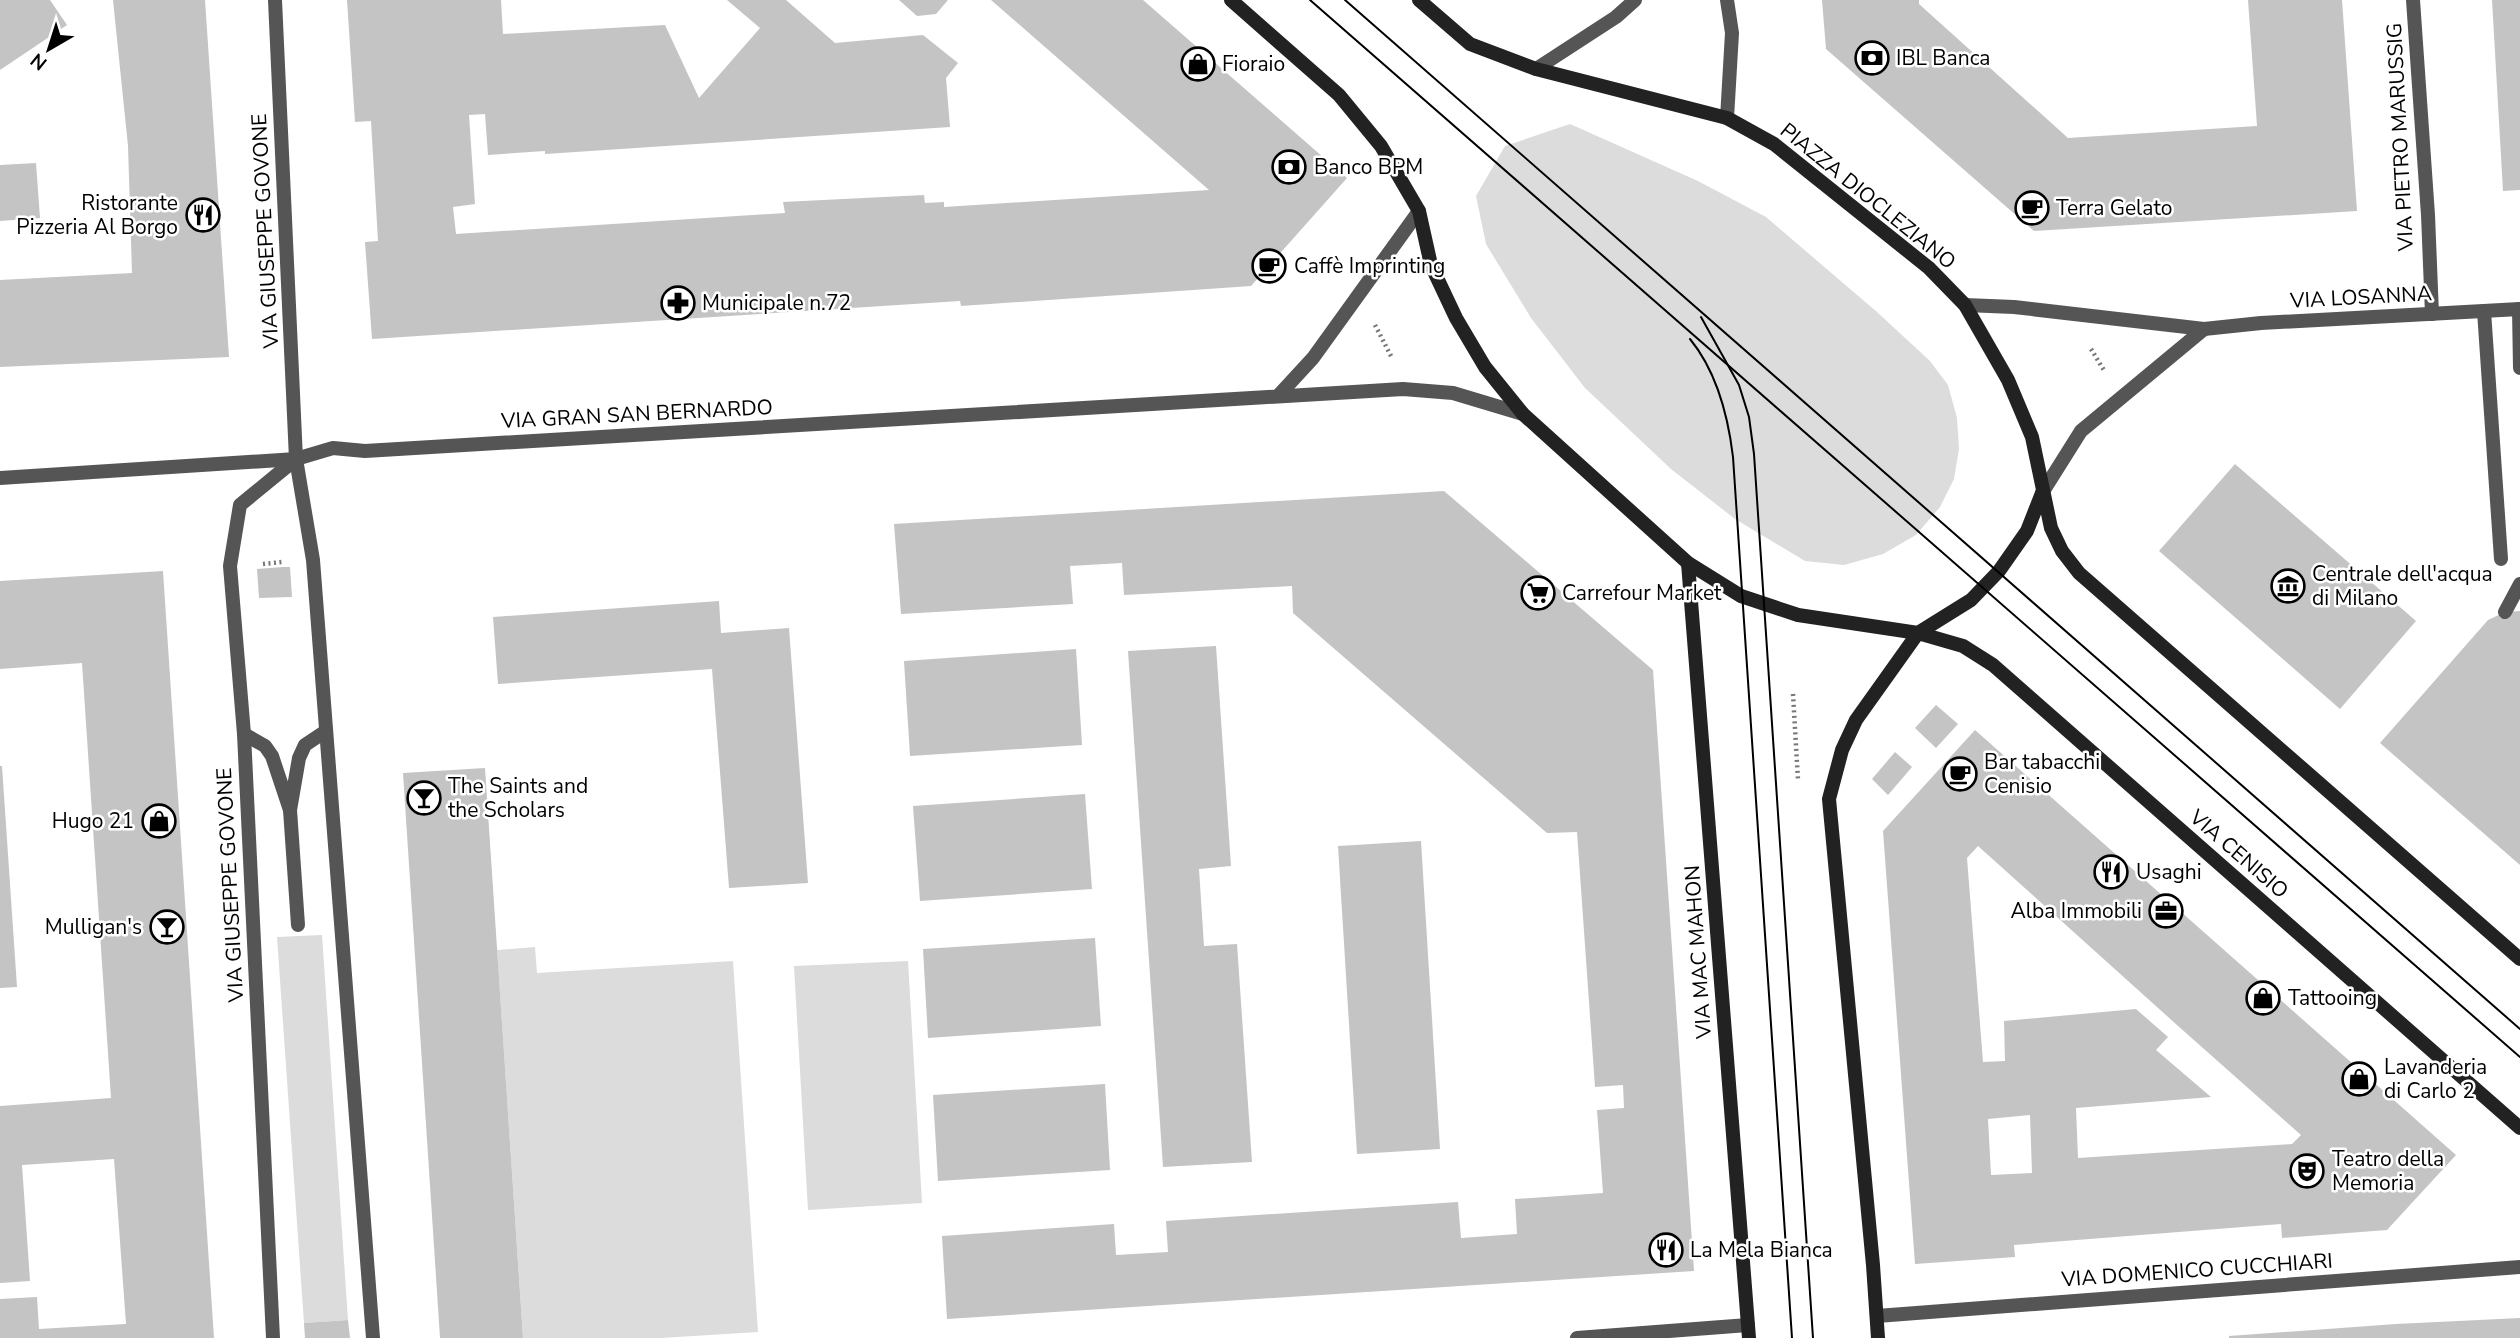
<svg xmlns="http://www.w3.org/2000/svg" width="2520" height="1338" font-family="'Nunito Sans',sans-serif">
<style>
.green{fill:#dcdcdc}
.building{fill:#c4c4c4;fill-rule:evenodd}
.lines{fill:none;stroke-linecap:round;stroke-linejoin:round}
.path{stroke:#777;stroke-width:4.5;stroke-dasharray:2 3.5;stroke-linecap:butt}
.service{stroke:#555;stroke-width:14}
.minor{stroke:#555;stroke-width:14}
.secondary{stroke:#222;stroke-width:14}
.tram{stroke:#000;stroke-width:2}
.labels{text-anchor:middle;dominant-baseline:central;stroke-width:5;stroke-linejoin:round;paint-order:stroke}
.poi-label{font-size:21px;fill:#000;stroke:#fff;text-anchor:start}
.street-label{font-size:21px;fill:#000;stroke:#fff}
</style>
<rect width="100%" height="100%" fill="#fff"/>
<!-- green -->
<g class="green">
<path d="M1570,124l128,57 68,36 111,95 53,49 18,24 9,33 2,31 -5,30 -14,28 -24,28 -33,19 -39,11 -39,-4 -70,-42 -64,-50 -86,-81 -54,-70 -45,-74 -10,-48 29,-50z"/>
<path d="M322,935l26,385 -44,3 -27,-386z"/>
<path d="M535,947l2,26 196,-12 25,371 -97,6h-138l-26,-388z"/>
<path d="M908,961l14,242 -114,7 -14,-244z"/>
</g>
<!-- building -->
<g class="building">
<path d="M0,0h50l17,25 -67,45z"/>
<path d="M113,0h92l24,357 -229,10v-87l132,-7 -4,-127z"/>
<path d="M347,0h154l2,34 162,-9 34,73 61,-70 -33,-28h59l49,43 88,-8 35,28 -12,15 4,49 -405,27v-3l-57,4 -3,-41 -16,1 6,89 -22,3 3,27 329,-21 -2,-11 141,-7 1,8 19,-1v5l265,-17 -218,-190h152l204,178 -96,108 -290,20 -1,-5 -588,38 -7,-97 13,-1 -7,-120 -16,1z"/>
<path d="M899,0h49l-12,14 -19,2z"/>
<path d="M1822,0h97v4l149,134 189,-12 -9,-126h94l15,211 -323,20 -208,-182z"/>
<path d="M2492,0h28v190l-17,1z"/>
<path d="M36,163l4,55 -40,3v-56z"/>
<path d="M2235,464l181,157 -76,88 -181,-158z"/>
<path d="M1444,491l209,179 41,601 -747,48 -5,-83 172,-12 2,31 52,-3 -2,-31 292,-19 3,36 56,-4 -2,-35 88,-6 -6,-83 27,-2 -1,-23 -28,2 -18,-255 -30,1 -254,-220 -1,-27 -168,9 -2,-32 -52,3 3,38 -172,10 -7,-90z"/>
<path d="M283,567h7l2,30 -33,1 -2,-29z"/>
<path d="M163,571l51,767h-214v-39l37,-2 2,32 87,-5 -12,-165 -92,6 8,116 -30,2v-177l111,-8 -29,-435 -82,6v-88z"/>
<path d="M719,601l2,32 68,-5 19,255 -79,5 -17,-219 -214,15 -5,-67z"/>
<path d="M2520,611v254l-140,-122 108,-123 17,-8z"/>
<path d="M1216,646l15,220 -32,3 5,77 33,-2 15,218 -89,5 -35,-516z"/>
<path d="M1076,649l6,96 -172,11 -6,-95z"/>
<path d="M1936,705l22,19 -22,24 -21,-20z"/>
<path d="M1975,730l481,425 -69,75 -105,8 -1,-14 -267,21 1,12 -100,7 -32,-433zM1978,846l199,179 124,110 -9,9 -214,14 -2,-50 135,-11 -55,-47 12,-13 -32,-28 -132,12 1,40 -22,1 -16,-204zM2030,1115l2,58 -41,2 -3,-56z"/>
<path d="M1895,752l17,15 -24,28 -16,-16z"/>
<path d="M0,766h2l15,221 -17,1z"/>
<path d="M485,768l38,570h-83l-37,-565z"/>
<path d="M1085,794l7,95 -172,12 -7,-95z"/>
<path d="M1421,841l19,308 -83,5 -19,-308z"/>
<path d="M1095,938l6,88 -173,12 -5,-89z"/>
<path d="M1105,1084l5,86 -172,11 -5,-86z"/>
<path d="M2520,1318v20h-291v-2l167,-12z"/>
<path d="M348,1320l2,18h-45l-1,-15z"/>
</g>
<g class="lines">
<!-- path -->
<g class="path">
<path d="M1375,325l17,33"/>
<path d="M2091,349l14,23"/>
<path d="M263,564l19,-2"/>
<path d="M1793,694l5,86"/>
</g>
<!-- service -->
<g class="service">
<path d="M2519,309l1,59"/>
<path d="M2484,311l17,248"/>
<path d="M2505,612l15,-28"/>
<path d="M244,734l21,12 7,10 18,54 9,-52 6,-13 21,-14"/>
<path d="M290,810l8,115"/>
</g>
<!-- minor -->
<g class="minor">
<path d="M275,0l21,459 17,101 60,778"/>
<path d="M2413,0l15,215 4,99"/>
<path d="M1536,69l80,-52 19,-17"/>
<path d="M1727,118l5,-85 -5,-33"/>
<path d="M1965,305l49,2 190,22 57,-6 259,-14"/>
<path d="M1278,396l35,-38 106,-147"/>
<path d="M0,478l296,-19 37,-11 32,3 1038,-62 50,4 70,21"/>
<path d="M2042,493l39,-62 123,-102"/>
<path d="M1877,1316l643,-49"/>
<path d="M273,1338l-29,-604 -14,-168 10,-61 56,-46"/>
<path d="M1577,1338l171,-13"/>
</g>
<!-- secondary -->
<g class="secondary">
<path d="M1231,0l108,95 42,51 38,65 12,54 25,53 29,49 38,47 165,149 53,33 57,19 120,18 45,13 30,19 527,463"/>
<path d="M1419,0l51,44 66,25 191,49 47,26 155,124 36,37 43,75 24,57 19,91 11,23 17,22 441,386"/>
<path d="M1688,563l61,775"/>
<path d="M1878,1338l-5,-73 -44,-466 13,-49 14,-30 62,-87 53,-33 28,-29 28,-40 15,-38"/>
</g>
<!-- tram -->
<g class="tram">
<path d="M1310,0l1210,1057"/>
<path d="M1345,0l1175,1029"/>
<path d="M1701,317l38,68 10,32 5,37 59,884"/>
<path d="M1690,339c27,33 38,76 43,118l59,881"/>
</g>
</g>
<!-- icons -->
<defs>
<symbol id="bank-ring" viewBox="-11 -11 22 22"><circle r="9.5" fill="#fff" stroke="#000" stroke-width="1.5"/><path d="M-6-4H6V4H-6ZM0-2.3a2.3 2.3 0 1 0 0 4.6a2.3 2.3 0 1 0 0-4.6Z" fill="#000"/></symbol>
<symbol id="shop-ring" viewBox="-11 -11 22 22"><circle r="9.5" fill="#fff" stroke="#000" stroke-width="1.5"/><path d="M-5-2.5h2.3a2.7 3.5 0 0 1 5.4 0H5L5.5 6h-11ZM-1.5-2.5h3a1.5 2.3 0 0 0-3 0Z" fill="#000"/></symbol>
<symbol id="cafe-ring" viewBox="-11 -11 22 22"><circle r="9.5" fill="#fff" stroke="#000" stroke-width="1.5"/><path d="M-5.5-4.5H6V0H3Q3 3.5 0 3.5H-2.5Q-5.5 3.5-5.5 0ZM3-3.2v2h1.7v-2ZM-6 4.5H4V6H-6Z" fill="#000"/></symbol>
<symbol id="restaurant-ring" viewBox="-11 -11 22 22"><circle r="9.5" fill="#fff" stroke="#000" stroke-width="1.5"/><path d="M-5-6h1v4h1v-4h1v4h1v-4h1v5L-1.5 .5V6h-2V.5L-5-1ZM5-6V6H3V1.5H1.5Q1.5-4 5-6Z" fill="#000"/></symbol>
<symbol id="pharmacy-ring" viewBox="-11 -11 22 22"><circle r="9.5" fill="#fff" stroke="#000" stroke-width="1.5"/><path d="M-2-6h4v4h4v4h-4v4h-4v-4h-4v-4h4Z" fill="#000"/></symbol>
<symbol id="museum-ring" viewBox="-11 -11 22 22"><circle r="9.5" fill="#fff" stroke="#000" stroke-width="1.5"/><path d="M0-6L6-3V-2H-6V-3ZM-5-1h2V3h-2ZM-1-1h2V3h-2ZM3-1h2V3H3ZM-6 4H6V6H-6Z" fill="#000"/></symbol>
<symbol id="supermarket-ring" viewBox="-11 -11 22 22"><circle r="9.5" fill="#fff" stroke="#000" stroke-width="1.5"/><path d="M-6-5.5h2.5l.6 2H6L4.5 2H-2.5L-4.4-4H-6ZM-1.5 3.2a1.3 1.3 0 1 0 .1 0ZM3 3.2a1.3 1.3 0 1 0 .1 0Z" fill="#000"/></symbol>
<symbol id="bar-ring" viewBox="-11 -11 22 22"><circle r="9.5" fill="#fff" stroke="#000" stroke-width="1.5"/><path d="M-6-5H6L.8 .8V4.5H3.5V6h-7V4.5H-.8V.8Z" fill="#000"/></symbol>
<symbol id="office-ring" viewBox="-11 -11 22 22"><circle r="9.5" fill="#fff" stroke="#000" stroke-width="1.5"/><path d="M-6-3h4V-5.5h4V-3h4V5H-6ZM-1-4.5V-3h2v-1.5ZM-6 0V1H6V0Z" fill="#000"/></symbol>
<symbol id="theatre-ring" viewBox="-11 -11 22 22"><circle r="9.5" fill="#fff" stroke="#000" stroke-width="1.5"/><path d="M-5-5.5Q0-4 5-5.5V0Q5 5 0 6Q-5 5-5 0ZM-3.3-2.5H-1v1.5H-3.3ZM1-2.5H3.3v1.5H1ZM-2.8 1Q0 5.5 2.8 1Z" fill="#000"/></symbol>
</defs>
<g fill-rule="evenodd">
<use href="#bank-ring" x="1853" y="39" width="38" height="38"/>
<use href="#shop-ring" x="1179" y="45" width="38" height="38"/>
<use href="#bank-ring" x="1270" y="148" width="38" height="38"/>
<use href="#cafe-ring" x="2013" y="189" width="38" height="38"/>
<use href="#restaurant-ring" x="184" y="196" width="38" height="38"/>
<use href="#cafe-ring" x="1250" y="247" width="38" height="38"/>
<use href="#pharmacy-ring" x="659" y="284" width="38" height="38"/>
<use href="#museum-ring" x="2269" y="567" width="38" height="38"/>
<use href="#supermarket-ring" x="1519" y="574" width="38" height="38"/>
<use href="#cafe-ring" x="1941" y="755" width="38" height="38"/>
<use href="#bar-ring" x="405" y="779" width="38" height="38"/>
<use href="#shop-ring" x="140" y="802" width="38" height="38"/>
<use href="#restaurant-ring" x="2092" y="853" width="38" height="38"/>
<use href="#office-ring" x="2147" y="892" width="38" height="38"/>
<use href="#bar-ring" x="148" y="908" width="38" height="38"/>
<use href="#shop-ring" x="2244" y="979" width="38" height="38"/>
<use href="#shop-ring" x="2340" y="1060" width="38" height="38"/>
<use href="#theatre-ring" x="2288" y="1152" width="38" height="38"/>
<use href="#restaurant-ring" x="1647" y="1231" width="38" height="38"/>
</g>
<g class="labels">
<!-- poi labels -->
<g class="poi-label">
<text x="1896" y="58">IBL Banca</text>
<text x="1222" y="64">Fioraio</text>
<text x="1314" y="167">Banco BPM</text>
<text x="178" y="203" text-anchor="end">Ristorante<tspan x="178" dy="24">Pizzeria Al Borgo</tspan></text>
<text x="2056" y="208">Terra Gelato</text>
<text x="1294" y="266">Caffè Imprinting</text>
<text x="702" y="303">Municipale n.72</text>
<text x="2312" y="574">Centrale dell'acqua<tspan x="2312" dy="24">di Milano</tspan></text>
<text x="1562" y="593">Carrefour Market</text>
<text x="1984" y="762">Bar tabacchi<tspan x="1984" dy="24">Cenisio</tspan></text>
<text x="448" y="786">The Saints and<tspan x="448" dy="24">the Scholars</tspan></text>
<text x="134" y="821" text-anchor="end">Hugo 21</text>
<text x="2136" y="872">Usaghi</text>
<text x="2142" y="911" text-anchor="end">Alba Immobili</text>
<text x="142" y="927" text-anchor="end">Mulligan's</text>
<text x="2288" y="998">Tattooing</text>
<text x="2384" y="1067">Lavanderia<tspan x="2384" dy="24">di Carlo 2</tspan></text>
<text x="2332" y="1159">Teatro della<tspan x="2332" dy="24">Memoria</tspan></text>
<text x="1690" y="1250">La Mela Bianca</text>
</g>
<!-- street labels -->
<g class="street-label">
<text transform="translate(2400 137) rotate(-93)">VIA PIETRO MARUSSIG</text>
<text transform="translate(1868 196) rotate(39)">PIAZZA DIOCLEZIANO</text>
<text transform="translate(265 231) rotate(-93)">VIA GIUSEPPE GOVONE</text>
<text transform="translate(2361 297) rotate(-3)">VIA LOSANNA</text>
<text transform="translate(637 414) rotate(-3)">VIA GRAN SAN BERNARDO</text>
<text transform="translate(2239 854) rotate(41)">VIA CENISIO</text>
<text transform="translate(230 885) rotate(-93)">VIA GIUSEPPE GOVONE</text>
<text transform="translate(1698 952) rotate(-94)">VIA MAC MAHON</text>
<text transform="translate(2197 1270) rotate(-4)">VIA DOMENICO CUCCHIARI</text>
</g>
</g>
<!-- north arrow -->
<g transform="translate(49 49) rotate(219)" stroke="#ffffff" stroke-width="5" paint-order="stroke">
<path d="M0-5L12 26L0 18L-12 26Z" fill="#000000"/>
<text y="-10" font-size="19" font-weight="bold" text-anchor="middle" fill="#000000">N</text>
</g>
</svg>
